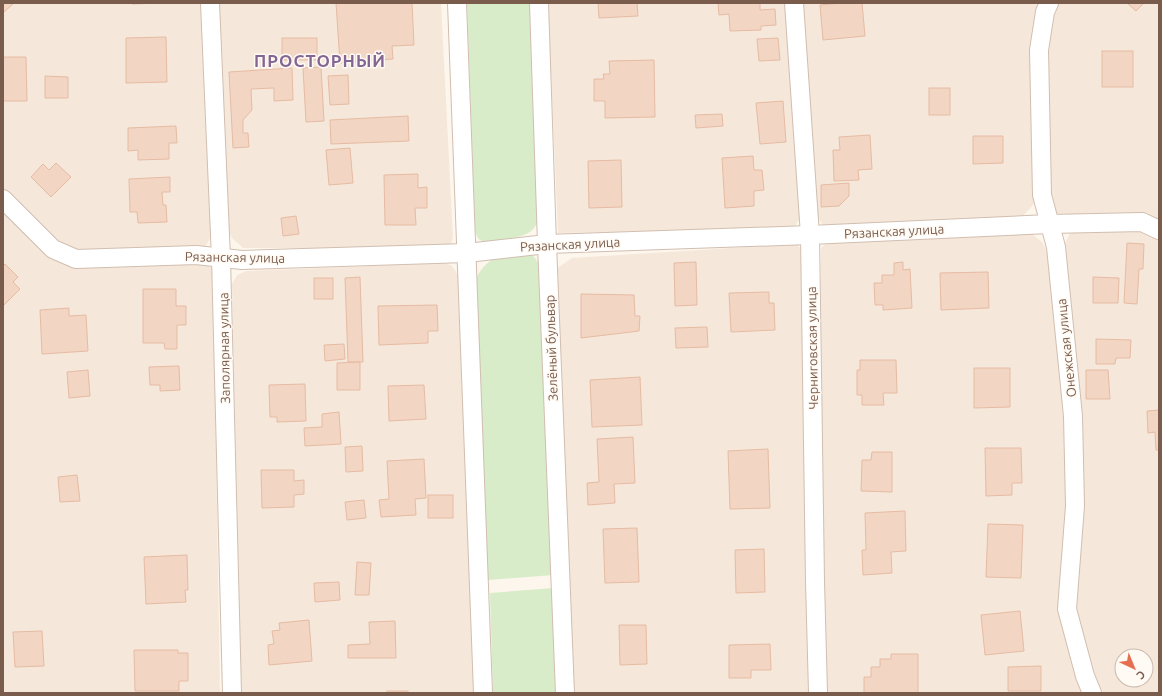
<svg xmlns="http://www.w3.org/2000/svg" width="1162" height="696" font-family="Ubuntu,sans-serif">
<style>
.residential{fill:#f5e8da;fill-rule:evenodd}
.green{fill:#d8ecc9}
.building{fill:#f3d5c3;stroke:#e6bba3}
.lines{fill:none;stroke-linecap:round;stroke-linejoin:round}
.street-casing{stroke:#d1beb0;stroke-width:20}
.street{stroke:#fff;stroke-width:18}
.labels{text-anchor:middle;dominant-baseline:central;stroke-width:3;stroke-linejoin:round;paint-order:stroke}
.street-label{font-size:13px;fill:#7a5c4d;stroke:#fffaf3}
.district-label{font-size:17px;font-weight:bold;letter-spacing:1px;fill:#846695;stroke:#fffaf3}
</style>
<rect width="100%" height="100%" fill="#fdf6ec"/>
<!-- residential -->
<g class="residential">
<path d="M3,3h198l10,234 -6,10 -127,5 -22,-9 -53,-53z"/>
<path d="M214,3h227l12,235 -2,6 -4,4 -6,1 -198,-1 -11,-10 -7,-16z"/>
<path d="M548,3h240l12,215 -7,11 -235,4z"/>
<path d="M799,3h243l-10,47 2,154 -14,15 -196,7 -11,-14z"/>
<path d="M1056,3h103v220l-94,-6 -11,-5 -5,-13 -4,-150z"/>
<path d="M3,207l46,48 153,7 11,7 7,424h-217z"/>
<path d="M1141,228l18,10v455h-61l-27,-84 8,-195 -14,-170 5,-11 8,-3zM1122,656h24v24h-24z"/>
<path d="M1032,234l10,8 7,13 18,162 2,88 -7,104 24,84h-263l-3,-112 1,-333 7,-6z"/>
<path d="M797,244l6,8 11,441h-241l-17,-424 16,-11z"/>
<path d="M443,263l8,2 4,5 3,6 17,417h-234l-9,-409 5,-9 10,-4z"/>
</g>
<!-- green -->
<g class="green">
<path d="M467,3h65l7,217c-3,5 -5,9 -9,12 -7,5 -44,13 -50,8 -4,-3 -4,-8 -5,-12z"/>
<path d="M530,253l5,5 4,6 14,311 -65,5 -12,-302c15,-26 28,-22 54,-25z"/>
<path d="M554,588l2,105h-63l-3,-100z"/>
</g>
<!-- building -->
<g class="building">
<path d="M3,3h11l-11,10z"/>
<path d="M132,3h30l-30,1z"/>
<path d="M336,3h76l2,42 -22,1 1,13 -53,4z"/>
<path d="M598,3h39l1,13 -39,2z"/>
<path d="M718,3h42v7l15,-1 1,16 -15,1v4l-31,1 -1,-17 -10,1z"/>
<path d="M841,3h21l3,33 -42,4 -3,-35z"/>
<path d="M1127,3h17l-8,8z"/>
<path d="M166,37l1,45 -41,1v-45z"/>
<rect x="282" y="38" width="35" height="22"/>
<path d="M778,38l2,22 -21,1 -2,-22z"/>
<rect x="1102" y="51" width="31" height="36"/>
<path d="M3,57h23l1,44h-24z"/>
<path d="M654,60l1,57 -50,1v-17h-11v-22h10l-1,-5h7l-1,-13z"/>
<path d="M321,67l3,54 -18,1 -3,-54z"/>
<path d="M292,68l1,32 -19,1v-13l-23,1 1,21 -9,10v13h5l1,14 -16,1 -4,-76z"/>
<path d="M348,75l1,29 -19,1 -2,-29z"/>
<path d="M45,76l23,1v21h-23z"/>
<rect x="929" y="88" width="21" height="27"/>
<path d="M783,101l3,41 -26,2 -4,-41z"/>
<path d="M722,114l1,12 -27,2 -1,-13z"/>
<path d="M408,116l1,25 -78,3 -1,-24z"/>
<path d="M176,126l1,17h-8v16l-31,1v-10l-10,1v-23z"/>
<path d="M870,135l2,34 -14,1 1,10 -25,1 -1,-31h7l-1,-13z"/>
<path d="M973,136h30v27l-30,1z"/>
<path d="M350,148l3,35 -24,2 -3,-35z"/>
<path d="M753,156l1,14h8l2,20 -10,1v15l-29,2 -3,-50z"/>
<path d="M621,160l1,47 -33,1 -1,-47z"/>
<path d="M56,163l15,14 -20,20 -20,-20 12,-13 6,6z"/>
<path d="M418,174v14l9,-1v21h-12l1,17h-31l-1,-50z"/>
<path d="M170,177v15h-8l1,13h3l1,17 -29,1 -1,-11h-7l-1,-33z"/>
<path d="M849,183v13l-10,10 -18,1v-22z"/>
<path d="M296,216l3,18 -16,2 -2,-18z"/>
<path d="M1127,243l17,1 -1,25h-4l-2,35 -13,-1z"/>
<path d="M696,262l1,43 -22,1 -1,-43z"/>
<path d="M903,262v8l7,-1 2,39 -29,2v-5h-8l-1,-22h8v-8h12v-12z"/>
<path d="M5,264l13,13 -5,5 7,7 -17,17v-40z"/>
<path d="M988,272l1,36 -48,2 -1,-37z"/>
<path d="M360,277l3,85h-15l-3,-84z"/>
<path d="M1093,277l26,1 -1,25h-25z"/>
<rect x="314" y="278" width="19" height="21"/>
<path d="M143,289h33v17h10v19h-9v24h-12l-1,-6h-21z"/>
<path d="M769,292v11h5l1,27 -44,2 -2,-39z"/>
<path d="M581,294l53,1 1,21h5l-1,15 -58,7z"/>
<path d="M437,305l1,26h-10v12l-49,2 -1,-39z"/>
<path d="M69,308v8l17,-1 2,36 -46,3 -2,-44z"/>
<path d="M707,327l1,20 -32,1 -1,-20z"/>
<path d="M1096,339l35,1 -1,18h-14l-1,6h-19z"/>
<path d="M344,344l1,15 -20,2 -1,-16z"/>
<path d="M860,360h36l1,33h-14l1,12h-22v-10h-5v-25h3z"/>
<path d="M360,362v28h-23v-27z"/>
<path d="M179,366l1,24 -20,1v-6h-10l-1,-18z"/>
<path d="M974,368h36v39l-36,1z"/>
<path d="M88,370l2,26 -21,2 -2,-26z"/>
<path d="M1086,370h22l2,29h-24z"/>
<path d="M640,377l2,48 -50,2 -2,-47z"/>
<path d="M305,384l1,37 -29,1v-5h-7l-1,-32z"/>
<path d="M424,385l2,34 -37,2 -1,-35z"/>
<path d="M1159,410v40h-3l-1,-18 -7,1 -1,-22z"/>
<path d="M339,412l2,32 -36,2 -1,-18 18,-1v-13z"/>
<path d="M633,437l2,46 -21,1 1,19 -27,2 -1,-22 12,-1 -2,-43z"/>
<path d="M362,446l1,25 -17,1 -1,-25z"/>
<path d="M985,448h36l1,35h-10v12l-26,1z"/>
<path d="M768,449l2,59 -40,1 -2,-58z"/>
<path d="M872,452h20v40l-31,-1 1,-31h9z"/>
<path d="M424,459l2,39 -11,1 1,16 -35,2 -2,-17 10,-1 -2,-38z"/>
<path d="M261,470h33v11l10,-1v14l-10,1v12l-32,1z"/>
<path d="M77,475l3,26 -20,1 -2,-25z"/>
<rect x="428" y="495" width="25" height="23"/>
<path d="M364,500l2,18 -19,2 -2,-18z"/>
<path d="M905,511l1,40 -15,1 1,21 -29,2 -1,-25h4l-1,-37z"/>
<path d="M988,524l35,1 -2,53 -35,-1z"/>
<path d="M637,528l2,54 -34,1 -2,-54z"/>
<path d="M764,549l1,43 -29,1 -1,-43z"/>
<path d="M187,555l1,35h-3l1,12 -40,2 -2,-47z"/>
<path d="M357,562l14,1 -2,32h-14z"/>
<path d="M339,582l1,18 -25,2 -1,-19z"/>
<path d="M1020,611l4,40 -39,4 -4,-40z"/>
<path d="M309,620l3,41 -43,4 -1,-20 6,-1 -2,-13 8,-1 -1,-7z"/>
<path d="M395,621l1,37h-48v-13l22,-1 -1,-22z"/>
<path d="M619,625h27l1,39 -27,1z"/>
<path d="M42,631l2,35 -29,1 -2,-35z"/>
<path d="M770,644l1,26h-20v8h-22v-33z"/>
<path d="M134,650h44v3h10v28h-9v10h-44z"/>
<path d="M891,654h27v39h-54v-16h7v-10h9v-8h11z"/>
<path d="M1041,666v25h-33v-24z"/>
<rect x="387" y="691" width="21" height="2"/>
</g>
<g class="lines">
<defs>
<g id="street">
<path d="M210,3l11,255 11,435"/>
<path d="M457,3l26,690"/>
<path d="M539,3l8,241 18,449"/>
<path d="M794,3l16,232 5,347 3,111"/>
<path d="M1049,3l-4,9 -6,38 3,145 14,52 17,169 2,90 -8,103 18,67 7,17"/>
<path d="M3,199l50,50 23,10 120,-4 46,5 225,-7 80,-9 263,-9 239,-11 93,-2 17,8"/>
</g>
</defs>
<!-- street casing -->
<use href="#street" class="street-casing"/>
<!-- street -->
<use href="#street" class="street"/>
</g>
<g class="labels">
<!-- street labels -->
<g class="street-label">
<text transform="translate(894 231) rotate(-3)">Рязанская улица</text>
<text transform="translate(570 244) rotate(-3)">Рязанская улица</text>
<text transform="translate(235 257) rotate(1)">Рязанская улица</text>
<text transform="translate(224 348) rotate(-91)">Заполярная улица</text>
<text transform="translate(551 348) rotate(-92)">Зелёный бульвар</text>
<text transform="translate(812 348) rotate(-91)">Черниговская улица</text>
<text transform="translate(1066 348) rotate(-96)">Онежская улица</text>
</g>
<!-- district labels -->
<g class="district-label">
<text x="320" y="60">ПРОСТОРНЫЙ</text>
</g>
</g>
<!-- border -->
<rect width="1162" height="696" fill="none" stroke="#7a5c4d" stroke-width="8"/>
<!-- north arrow -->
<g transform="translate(1134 668) rotate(136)"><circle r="19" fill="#fffaf3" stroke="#cabbb1"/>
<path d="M0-3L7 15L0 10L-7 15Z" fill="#e76f51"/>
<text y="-6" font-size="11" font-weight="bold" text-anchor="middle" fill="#7a5c4d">С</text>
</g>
</svg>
